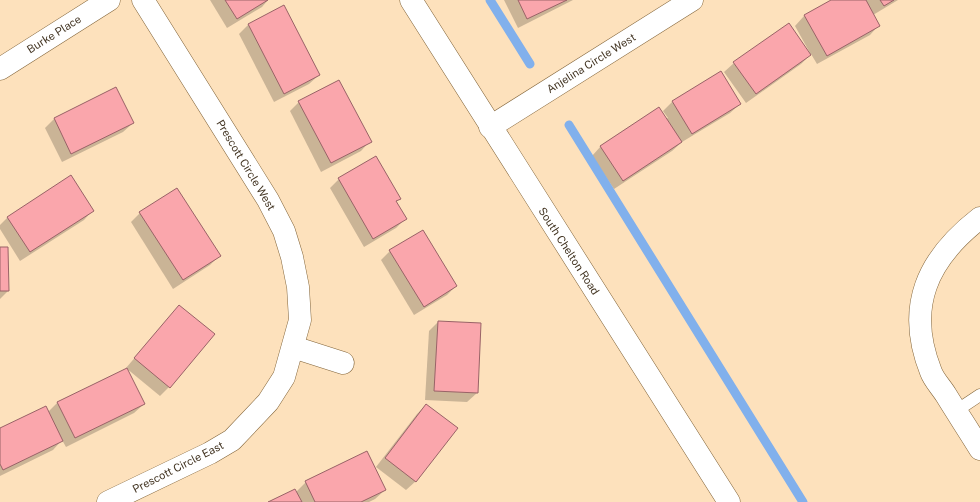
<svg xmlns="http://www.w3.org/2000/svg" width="980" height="502" font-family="'Public Sans',sans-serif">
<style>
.shadow{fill:#0003}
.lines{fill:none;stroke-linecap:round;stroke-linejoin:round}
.stream{stroke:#81b0ec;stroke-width:9}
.building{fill:#faa6ac;stroke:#996367}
.lane-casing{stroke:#826439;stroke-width:13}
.street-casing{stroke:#826439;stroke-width:23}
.secondary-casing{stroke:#826439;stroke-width:23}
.lane{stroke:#fff;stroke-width:12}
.street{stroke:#fff;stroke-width:22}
.secondary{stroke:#fff;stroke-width:22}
.labels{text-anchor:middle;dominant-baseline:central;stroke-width:3.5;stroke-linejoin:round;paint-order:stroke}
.street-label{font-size:11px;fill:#443624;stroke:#fff}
</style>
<rect width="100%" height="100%" fill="#fde1bc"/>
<!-- shadow -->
<g class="shadow">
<path d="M210,0h58l-6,7 -35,21z"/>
<path d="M504,0h69l-55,28z"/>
<path d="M833,0h65l-25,15 6,10 -9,10 -53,29 -6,-10 -10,10 -55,39 -22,-31 10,-9 76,-10 -15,-27 9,-10z"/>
<path d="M249,24l70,51 -10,9 -35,18 -35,-68z"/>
<path d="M299,102l71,39 -9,10 -40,21 -31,-61z"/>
<path d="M672,102l68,2 -10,9 -48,29 -10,9 -58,38 -22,-33 9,-10 67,-28 -5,-7z"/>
<path d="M54,119l79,4 -10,9 -61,30 -17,-34z"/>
<path d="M339,179l61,19 -4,4 9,17 -9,9 -32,19 -34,-59z"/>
<path d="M93,210l-9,10 -64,41 -20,-32v-4l8,-8z"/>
<path d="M140,213l79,43 -9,9 -37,24 -42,-67z"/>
<path d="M0,248l8,43 -8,8z"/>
<path d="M390,251l66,35 -9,9 -33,20 -33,-55z"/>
<path d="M179,306l-10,81 -9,9 -34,-28z"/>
<path d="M438,322l42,2 -3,69 -10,9 -42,-2 4,-69z"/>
<path d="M58,402l86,2 -10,9 -68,34 -4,-7 -9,10 -53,26v-46l48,-18z"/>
<path d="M426,405l-10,76 -10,9 -30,-23 41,-53z"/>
<path d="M306,482l79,8 -10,9 -6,3h-99l26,-10z"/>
</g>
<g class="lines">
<!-- stream -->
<g class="stream">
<path d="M490,0l40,64"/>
<path d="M569,125l234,377"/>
</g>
</g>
<!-- building -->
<g class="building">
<path d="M225,0h43l-31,19z"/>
<path d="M518,0h49l-40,19z"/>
<path d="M831,0h35l14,26 -53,30 -23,-41z"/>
<path d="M880,0h14l-10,6z"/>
<path d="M284,5l36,70 -36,19 -36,-70z"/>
<path d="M789,23l22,32 -55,39 -23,-32z"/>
<path d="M721,71l20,33 -49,30 -20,-33z"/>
<path d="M339,80l33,62 -41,21 -33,-62z"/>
<path d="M116,87l18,36 -63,31 -17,-36z"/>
<path d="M659,107l23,35 -59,39 -23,-35z"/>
<path d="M376,156l25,43 -5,2 11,18 -34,20 -35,-61z"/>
<path d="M71,175l23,36 -64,41 -23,-35z"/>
<path d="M177,188l44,68 -38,24 -44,-68z"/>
<path d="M423,230l34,56 -33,21 -35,-57z"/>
<path d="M0,247h8l1,44h-9z"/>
<path d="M179,305l36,29 -45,54 -36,-30z"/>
<path d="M438,321l43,2 -3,70 -44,-2z"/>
<path d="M127,368l18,36 -70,34 -18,-36z"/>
<path d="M426,404l32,24 -42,54 -31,-24z"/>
<path d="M46,406l17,35 -60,29 -3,-6v-36z"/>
<path d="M367,451l19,39 -25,12h-46l-10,-21z"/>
<path d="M295,489l7,13h-34z"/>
</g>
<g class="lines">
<defs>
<path id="lane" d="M956,411l24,-16"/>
<g id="street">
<path d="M0,69l109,-69"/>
<path d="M490,127l202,-127"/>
<path d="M980,218c-53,41 -75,89 -49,154 3,8 10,15 15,23 11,18 23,36 34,54"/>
<path d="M293,347l50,16"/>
<path d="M108,502l102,-49 22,-13 36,-38 16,-25 16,-57 -2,-33 -6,-30 -8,-26 -16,-31 -125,-200"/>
</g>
<path id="secondary" d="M411,0l318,502"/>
</defs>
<!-- lane casing -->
<use href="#lane" class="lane-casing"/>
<!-- street casing -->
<use href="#street" class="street-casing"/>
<!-- secondary casing -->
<use href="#secondary" class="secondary-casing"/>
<!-- lane -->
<use href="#lane" class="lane"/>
<!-- street -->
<use href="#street" class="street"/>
<!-- secondary -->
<use href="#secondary" class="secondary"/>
</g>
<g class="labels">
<!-- street labels -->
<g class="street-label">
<text transform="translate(54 34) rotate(-32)">Burke Place</text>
<text transform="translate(591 63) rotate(-32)">Anjelina Circle West</text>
<text transform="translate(246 165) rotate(59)">Prescott Circle West</text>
<text transform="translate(569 251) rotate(57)">South Chelton Road</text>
<text transform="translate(178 467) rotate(-27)">Prescott Circle East</text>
</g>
</g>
</svg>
